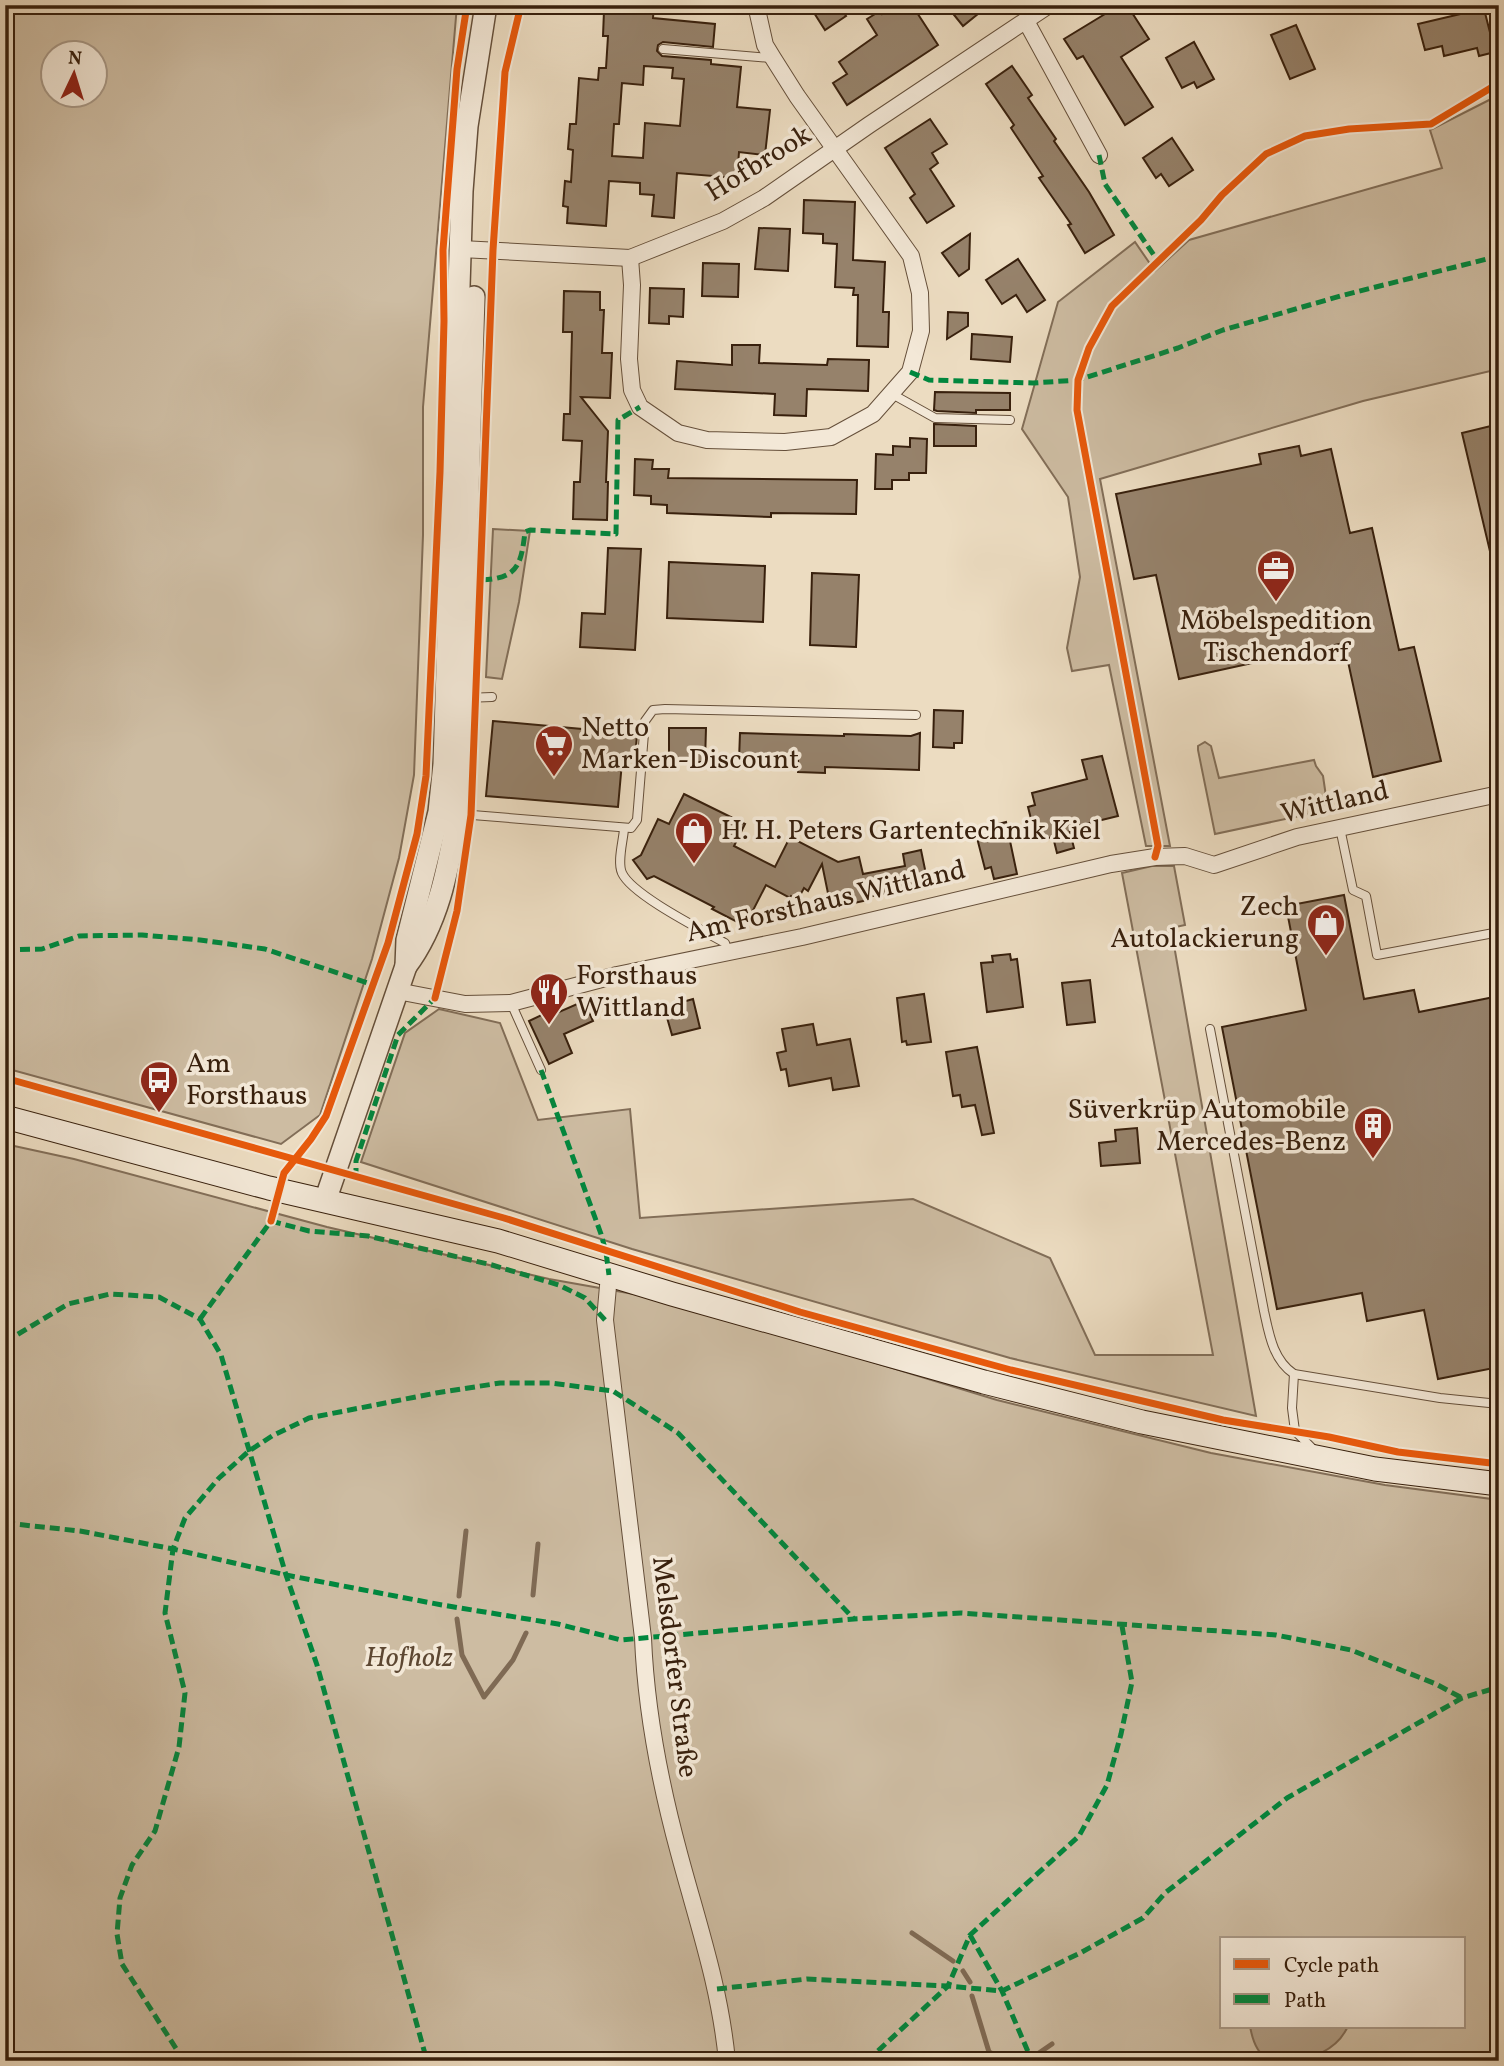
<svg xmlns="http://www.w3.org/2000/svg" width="1504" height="2066" font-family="Vollkorn,serif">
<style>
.green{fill:#cdbca2;stroke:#826e58;stroke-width:2;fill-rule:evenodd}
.water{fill:#af9c84;stroke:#7f6a54;stroke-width:2}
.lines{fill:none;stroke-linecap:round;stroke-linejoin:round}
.stream{stroke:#7f6a54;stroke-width:5}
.building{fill:#96826b;stroke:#38200d;stroke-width:2;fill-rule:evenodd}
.service-casing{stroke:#654f3a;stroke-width:10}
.minor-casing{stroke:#654f3a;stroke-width:18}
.tertiary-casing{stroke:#654f3a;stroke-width:24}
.secondary-casing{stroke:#38200d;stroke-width:25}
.service{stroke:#f3e8d7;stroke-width:8}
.minor{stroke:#f3e8d7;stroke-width:16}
.tertiary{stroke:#f3e8d7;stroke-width:21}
.secondary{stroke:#f3e8d7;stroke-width:23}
.quiet{stroke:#00873e;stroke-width:5;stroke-dasharray:10 5;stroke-linecap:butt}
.cycleway-casing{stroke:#f3e8d7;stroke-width:11}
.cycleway{stroke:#e8590c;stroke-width:7}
.labels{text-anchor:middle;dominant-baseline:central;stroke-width:7;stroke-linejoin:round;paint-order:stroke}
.street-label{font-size:28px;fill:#38200d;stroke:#f3e8d7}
.poi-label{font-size:28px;fill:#38200d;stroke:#f3e8d7;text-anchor:start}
.park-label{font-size:28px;font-style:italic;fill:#5d4732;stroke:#f3e8d7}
</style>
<rect width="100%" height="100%" fill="#ecdcc1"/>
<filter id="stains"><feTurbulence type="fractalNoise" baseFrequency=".00286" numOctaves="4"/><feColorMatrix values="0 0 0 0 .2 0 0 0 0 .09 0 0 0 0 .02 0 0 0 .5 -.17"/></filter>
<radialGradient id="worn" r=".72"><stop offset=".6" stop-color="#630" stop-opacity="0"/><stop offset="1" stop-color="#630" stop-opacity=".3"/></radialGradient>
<!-- green -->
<g class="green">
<path d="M5,5h452l-34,402v128l-9,240 -15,83 -27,101 -52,156 -39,29 -276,-76zM94,52v42h-42v-42z"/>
<path d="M1499,95v274l-136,32 -263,78 70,367h-24l-37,-181 -37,6 -5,-23 13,-71 -12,-80 -46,-68 36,-127 77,-60 20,29 34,-31 253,-72 -12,-38z"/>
<path d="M493,529l37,2 -11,71 -17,77 -16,-2z"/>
<path d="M1205,742l6,4 8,32 95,-18 2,6 7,10 5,34 -113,24 -17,-84v-4z"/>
<path d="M1152,866h22l11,59 -14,3 85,488 -246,-58 -378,-109 -271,-87 44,-129 34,-24 61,14 38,97 92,-11 10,109 273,-19 137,59 45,97h118l-91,-482z"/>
<path d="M5,1144l69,15 253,68 222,52 124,22 324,99 214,53 174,32 114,15v561h-1494zM1222,1938h242v88h-242z"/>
</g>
<!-- water -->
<path class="water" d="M1250,2026h98c-11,25 -39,35 -64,35 -6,0 -12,1 -16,-2 -12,-6 -16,-21 -18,-33z"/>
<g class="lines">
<!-- stream -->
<g class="stream">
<path d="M533,1595l5,-51"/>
<path d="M459,1596l7,-65"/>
<path d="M457,1619l5,36 22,42 29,-37 13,-27"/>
<path d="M912,1933l41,28"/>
<path d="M963,1971l7,11"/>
<path d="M972,1996l17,56 18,9"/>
<path d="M1036,2055l16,-11"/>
</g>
</g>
<!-- building -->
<g class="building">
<path d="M611,5h43l-1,13 62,6 -2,23 -50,-5 -5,3 -1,6 5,5 49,4v4l30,3 -4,40 33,3 -5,45 -26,-3 -2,26 -60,-5 -3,45 -22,-2 2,-21 -14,-1v-11l-31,-2 -3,45 -39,-3 1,-16 -5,-1 2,-25 6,1 2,-32 -5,-1 2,-25h6l3,-46 19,2 1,-12h7l2,-32h-5l1,-25h6zM644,66l29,2 -1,10 12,1 -4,47 -35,-3 -2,35 -31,-2 2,-32h5l3,-41 21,2z"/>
<path d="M809,5h29l8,11 -21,14z"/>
<path d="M895,5h17l26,40 -91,60 -14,-22 14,-9 -8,-12 38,-27 -10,-16 13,-8 2,3z"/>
<path d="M946,5h43l-26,21z"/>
<path d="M1112,5h15l22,34 -28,18 32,50 -28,18 -42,-69 -6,3 -13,-20 41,-25 -2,-3z"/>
<path d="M1467,5h16l12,47 -16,4 -2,-8 -33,8 -2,-10 -17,4 -7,-26 51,-12z"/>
<path d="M1296,25l19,44 -25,10 -19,-44z"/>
<path d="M1194,42l20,37 -17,9 -3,-6 -12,6 -16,-30z"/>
<path d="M1012,66l20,29 -4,3 28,41 -2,2 35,51 25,43 -29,18 -17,-28 3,-1 -32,-46 4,-2 -32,-48 3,-3 -28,-41z"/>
<path d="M930,119l17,25 -15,9 6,10 -8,6 24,37 -27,17 -17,-25 5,-4 -30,-46z"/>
<path d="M1172,138l21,32 -24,16 -8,-12 -5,4 -13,-20z"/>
<path d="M804,200l51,2 -2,58 32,2 -2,50h6l-1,35 -31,-1 1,-51h-5l1,-7 -19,-1 2,-43 -14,-1v-9l-20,-1z"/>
<path d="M759,228l31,1 -2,42 -33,-2z"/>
<path d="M970,234l-1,35 -10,7 -17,-23z"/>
<path d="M1018,259l27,41 -18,12 -11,-17 -14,9 -16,-24z"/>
<path d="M703,263l36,1 -1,33 -36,-1z"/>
<path d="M650,288l34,1 -1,28 -14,-1v8l-20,-1z"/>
<path d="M564,291l36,1v18h4l-2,43h10l-2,45 -29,-1 27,34 -2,51h2l-1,38 -34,-1 1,-37h6l2,-41 -19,-1 1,-26h6l2,-82h-9z"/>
<path d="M948,312l20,1v13l-21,13z"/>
<path d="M972,334l40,3 -2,25 -39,-3z"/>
<path d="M732,345h28l-1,18 68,2 1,-6 41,1 -1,31 -61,-2 -1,27 -32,-1 1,-21 -100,-5 2,-28 55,4z"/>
<path d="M935,392l75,1v17h-34v3l-39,-2 -3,-1z"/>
<path d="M934,424l42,2v20h-42z"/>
<path d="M1499,424v140h-6l-31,-131z"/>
<path d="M910,438l17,1 -1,34h-17v7h-17v9h-17l1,-35 17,1v-9l17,1z"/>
<path d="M1299,446l2,10 30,-7 19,84 22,-5 27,122 15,-3 27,114 -68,16 -29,-134 -165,36 -23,-104 -22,4 -18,-85 145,-30 -2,-10z"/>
<path d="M635,459l18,1 -1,9h17l-1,9 189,2 -1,34 -85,-1v4l-104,-4v-8l-16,-1v-8l-17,-1z"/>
<path d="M608,548l33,1 -6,101 -55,-3 2,-34 23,1z"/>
<path d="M669,562l96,4 -2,56 -96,-4z"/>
<path d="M812,573l47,2 -3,72 -46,-2z"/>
<path d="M934,710l29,1 -1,32h-8v5l-21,-1z"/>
<path d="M493,721l144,13 -2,26 -13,-1 -3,2 3,1 -4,45 -132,-11z"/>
<path d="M669,728h37l-1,34h-36z"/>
<path d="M740,733l104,3v-2l67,2 9,-3 -1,37 -94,-3v6l-27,-1v-11l-59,-1z"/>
<path d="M1102,756l16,60 -49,12 5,20 -17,5 -4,-16 -9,2 -4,-13 -7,1 -5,-20 7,-2 -3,-12 55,-14 -5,-19z"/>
<path d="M684,794l61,30 -11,22 41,21 15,-30 48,25 21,-5 4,17 42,-8 -2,-12 18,-4 7,34 -60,13v3l-37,8 -9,-44 -14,27 -4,-3 -6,11 -7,-3 -1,2 -24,-13 -21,41 -33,-17 2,-2 -60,-31 -7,3 -14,-19 8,-5 17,-36 11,5z"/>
<path d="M1006,822l11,52 -23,5 -3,-12 -6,2 -10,-39z"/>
<path d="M1344,895l20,104 50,-9 5,22 80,-16v371l-61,12 -14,-69 -57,11 -5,-28 -85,16 -55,-282 84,-17 -20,-104z"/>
<path d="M1010,954l1,6 6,-1 6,48 -36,5 -6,-49 12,-1 -1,-6z"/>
<path d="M1090,980l5,42 -28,3 -5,-42z"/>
<path d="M924,994l7,48 -24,3 -1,-4 -4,1 -5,-44z"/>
<path d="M693,999l7,29 -28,7 -6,-21 15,-4 -2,-7z"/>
<path d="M584,1001l9,20 -29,13 8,19 -23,11 -20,-43 19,-9 2,4z"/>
<path d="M813,1024l4,21 33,-6 9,47 -26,4 -2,-12 -42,8 -3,-17 -5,1 -4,-17 9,-2 -4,-22z"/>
<path d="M977,1047l17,86 -12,2 -7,-30 -13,2 -2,-12 -7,1 -7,-44z"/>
<path d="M1137,1128l3,35 -39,3 -2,-23 17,-2 -1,-11z"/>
</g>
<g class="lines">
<defs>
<g id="service">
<path d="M663,49l108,9"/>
<path d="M892,394l43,24 75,2"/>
<path d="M465,698l27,-1"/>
<path d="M460,814l171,14 6,-8 8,-99 8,-11 12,-1 251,6"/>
<path d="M1340,828l13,62 13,6 11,59 122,-23"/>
<path d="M624,829c-1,13 -7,33 -2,44 10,22 80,57 103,70l3,9"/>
<path d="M511,1003l30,67"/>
<path d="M1210,1029l54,282c5,23 9,49 30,63l146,24 59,6"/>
<path d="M1294,1374l-2,34 3,23 19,19"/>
</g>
<g id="minor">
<path d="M1026,21l73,134"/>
<path d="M461,249l169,9 93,-37 41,-23 105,-73 180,-120"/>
<path d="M630,258l2,27 -3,74 3,31 8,17 38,26 29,7 78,2 46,-5 42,-23 37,-42 11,-41 -1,-38 -9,-37 -114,-160 -24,-38 -8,-13 -9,-40"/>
<path d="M397,991l68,13 46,-1 106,-28 185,-38 309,-73 44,-7 30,-1 29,9 83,-28 202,-43"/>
<path d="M609,1275l-4,45 38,318c3,73 17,145 36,215 19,71 41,134 48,208"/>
</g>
<g id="tertiary">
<path d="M406,966c33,-44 42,-98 52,-152l16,-517"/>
<path d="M325,1201l81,-235 1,-26 32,-128 5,-48 18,-573 5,-65 19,-121"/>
</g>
<path id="secondary" d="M5,1117l264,71 229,53 174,53 312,88 158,40 233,47 124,15"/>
</defs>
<!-- service casing -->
<use href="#service" class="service-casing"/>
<!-- minor casing -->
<use href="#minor" class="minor-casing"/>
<!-- tertiary casing -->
<use href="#tertiary" class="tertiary-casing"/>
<!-- secondary casing -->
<use href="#secondary" class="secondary-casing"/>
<!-- service -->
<use href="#service" class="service"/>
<!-- minor -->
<use href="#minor" class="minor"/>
<!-- tertiary -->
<use href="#tertiary" class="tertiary"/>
<!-- secondary -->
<use href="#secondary" class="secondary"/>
<!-- quiet -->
<g class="quiet">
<path d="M1099,155l6,29 53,77"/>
<path d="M910,372l19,8 104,3 45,-3 100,-32 45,-18 121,-35 155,-39"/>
<path d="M482,580c36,-2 39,-15 43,-48l5,-2 86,4 2,-114 22,-13"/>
<path d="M5,950l37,-1 37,-13 63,-1 58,5 65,9 109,36"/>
<path d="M541,1070l60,164 5,18 3,23"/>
<path d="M356,1178v-17l42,-126 37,-37 1,-5"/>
<path d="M271,1221l38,10 59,5 124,29 67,20 26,13 20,22"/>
<path d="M200,1319l71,-98 2,-5"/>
<path d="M5,1342l63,-38 42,-10 49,3 41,22 21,36 65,220 31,90 110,396"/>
<path d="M5,1523l75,8 93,18 113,26 156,30 116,19 63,16 233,-21 107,-6 315,22 75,15 85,34 26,14"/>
<path d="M970,1935l32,56 30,70"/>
<path d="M717,1989l90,-10 141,7 54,5 80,-39 61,-34 22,-25 122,-95 175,-100 37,-11"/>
<path d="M184,2061l-62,-97 -5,-30 3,-36 12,-33 23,-34 24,-84 6,-54 -20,-80 8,-64 12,-31 34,-40 30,-27 23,-15 37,-18 127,-25 64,-10h51l62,8 65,42 176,186"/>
<path d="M867,2061l81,-75 22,-51 109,-99 28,-51 14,-51 11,-52 -10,-56"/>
</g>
<defs>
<g id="cycleway">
<path d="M1155,857l3,-11 -81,-436 1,-30 11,-32 23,-42 89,-86 21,-25 44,-41 39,-18 44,-7 82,-5 68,-41"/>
<path d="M435,998l22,-87 14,-96 22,-565 12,-178 16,-67"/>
<path d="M5,1078l499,140 296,94 211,58 212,50 106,17 69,15 101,12"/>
<path d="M271,1221l13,-48 27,-34 15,-23 62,-173 29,-109 9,-58 14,-304 4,-151 -1,-71 14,-181 10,-64"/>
</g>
</defs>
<!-- cycleway casing -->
<use href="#cycleway" class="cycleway-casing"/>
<!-- cycleway -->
<use href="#cycleway" class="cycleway"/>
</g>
<!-- icons -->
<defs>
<symbol id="office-pin" viewBox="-11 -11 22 30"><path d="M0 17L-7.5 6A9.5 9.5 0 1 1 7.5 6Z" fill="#8f2418" stroke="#f3e8d7"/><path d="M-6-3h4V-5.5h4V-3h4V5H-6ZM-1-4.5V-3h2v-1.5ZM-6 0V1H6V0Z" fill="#fff"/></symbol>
<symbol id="supermarket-pin" viewBox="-11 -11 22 30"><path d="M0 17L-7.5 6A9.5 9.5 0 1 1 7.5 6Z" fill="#8f2418" stroke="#f3e8d7"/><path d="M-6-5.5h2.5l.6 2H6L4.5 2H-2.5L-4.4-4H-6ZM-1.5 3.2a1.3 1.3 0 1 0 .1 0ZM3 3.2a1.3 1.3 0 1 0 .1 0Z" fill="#fff"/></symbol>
<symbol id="shop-pin" viewBox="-11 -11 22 30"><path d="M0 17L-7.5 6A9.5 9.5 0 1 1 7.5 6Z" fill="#8f2418" stroke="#f3e8d7"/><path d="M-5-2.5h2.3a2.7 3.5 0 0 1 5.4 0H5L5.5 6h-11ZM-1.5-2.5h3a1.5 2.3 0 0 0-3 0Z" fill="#fff"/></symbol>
<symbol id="restaurant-pin" viewBox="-11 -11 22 30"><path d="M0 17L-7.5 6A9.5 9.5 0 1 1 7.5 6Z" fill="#8f2418" stroke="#f3e8d7"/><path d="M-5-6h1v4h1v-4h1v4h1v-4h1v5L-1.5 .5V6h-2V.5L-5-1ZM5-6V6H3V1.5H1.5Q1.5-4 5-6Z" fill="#fff"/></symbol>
<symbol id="bus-pin" viewBox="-11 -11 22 30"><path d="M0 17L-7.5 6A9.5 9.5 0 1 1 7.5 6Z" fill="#8f2418" stroke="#f3e8d7"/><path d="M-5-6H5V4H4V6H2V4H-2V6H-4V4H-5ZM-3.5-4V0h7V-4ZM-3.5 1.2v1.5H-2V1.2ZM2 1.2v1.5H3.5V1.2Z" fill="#fff"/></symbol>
<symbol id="building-pin" viewBox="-11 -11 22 30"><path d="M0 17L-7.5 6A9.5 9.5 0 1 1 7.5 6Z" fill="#8f2418" stroke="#f3e8d7"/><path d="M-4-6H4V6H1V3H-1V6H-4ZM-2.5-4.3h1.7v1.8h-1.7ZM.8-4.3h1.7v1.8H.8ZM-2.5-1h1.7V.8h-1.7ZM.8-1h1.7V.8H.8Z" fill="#fff"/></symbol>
</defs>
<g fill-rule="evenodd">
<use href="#office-pin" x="1254" y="547" width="44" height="60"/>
<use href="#supermarket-pin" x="532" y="722" width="44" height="60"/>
<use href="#shop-pin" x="672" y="809" width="44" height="60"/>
<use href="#shop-pin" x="1304" y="901" width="44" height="60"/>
<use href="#restaurant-pin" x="527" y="970" width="44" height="60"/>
<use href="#bus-pin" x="137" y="1058" width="44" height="60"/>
<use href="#building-pin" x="1351" y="1104" width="44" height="60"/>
</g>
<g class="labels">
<!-- street labels -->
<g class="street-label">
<text transform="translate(759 164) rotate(-32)">Hofbrook</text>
<text transform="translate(1335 803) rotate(-13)">Wittland</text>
<text transform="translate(826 902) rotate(-13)">Am Forsthaus Wittland</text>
<text transform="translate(674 1667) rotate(83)">Melsdorfer Straße</text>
</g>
<!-- poi labels -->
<g class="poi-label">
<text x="1276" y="621" text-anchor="middle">Möbelspedition<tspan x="1276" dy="32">Tischendorf</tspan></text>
<text x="581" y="728">Netto<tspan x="581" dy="32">Marken-Discount</tspan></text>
<text x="721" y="831">H. H. Peters Gartentechnik Kiel</text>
<text x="1299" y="907" text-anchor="end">Zech<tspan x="1299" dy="32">Autolackierung</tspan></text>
<text x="576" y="976">Forsthaus<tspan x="576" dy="32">Wittland</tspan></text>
<text x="186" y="1064">Am<tspan x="186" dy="32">Forsthaus</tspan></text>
<text x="1346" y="1110" text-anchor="end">Süverkrüp Automobile<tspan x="1346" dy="32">Mercedes-Benz</tspan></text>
</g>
<!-- park labels -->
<g class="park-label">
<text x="409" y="1658">Hofholz</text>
</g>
</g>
<!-- margin -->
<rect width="1504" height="2066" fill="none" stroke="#ecdcc1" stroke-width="28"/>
<rect x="7" y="7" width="1490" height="2052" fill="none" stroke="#38200d" stroke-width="3.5"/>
<rect x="14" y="14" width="1476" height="2038" fill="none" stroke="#38200d" stroke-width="2"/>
<!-- legend -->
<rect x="1220" y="1937" width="245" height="91" fill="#f3e8d7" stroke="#a89886" stroke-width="2"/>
<rect x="1234" y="1959" width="35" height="10" fill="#e8590c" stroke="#a89886" stroke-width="2"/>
<text x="1284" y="1972" font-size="21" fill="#38200d">Cycle path</text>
<rect x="1234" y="1994" width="35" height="10" fill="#00873e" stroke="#a89886" stroke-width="2"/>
<text x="1284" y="2007" font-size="21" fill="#38200d">Path</text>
<!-- north arrow -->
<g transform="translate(74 74) rotate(4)"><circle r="33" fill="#f3e8d7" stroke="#a89886" stroke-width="2"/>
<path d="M0-5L12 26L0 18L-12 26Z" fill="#8f2418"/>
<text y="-10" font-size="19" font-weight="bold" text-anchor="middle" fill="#38200d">N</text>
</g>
<rect width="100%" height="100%" filter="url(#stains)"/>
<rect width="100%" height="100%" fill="url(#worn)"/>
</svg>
